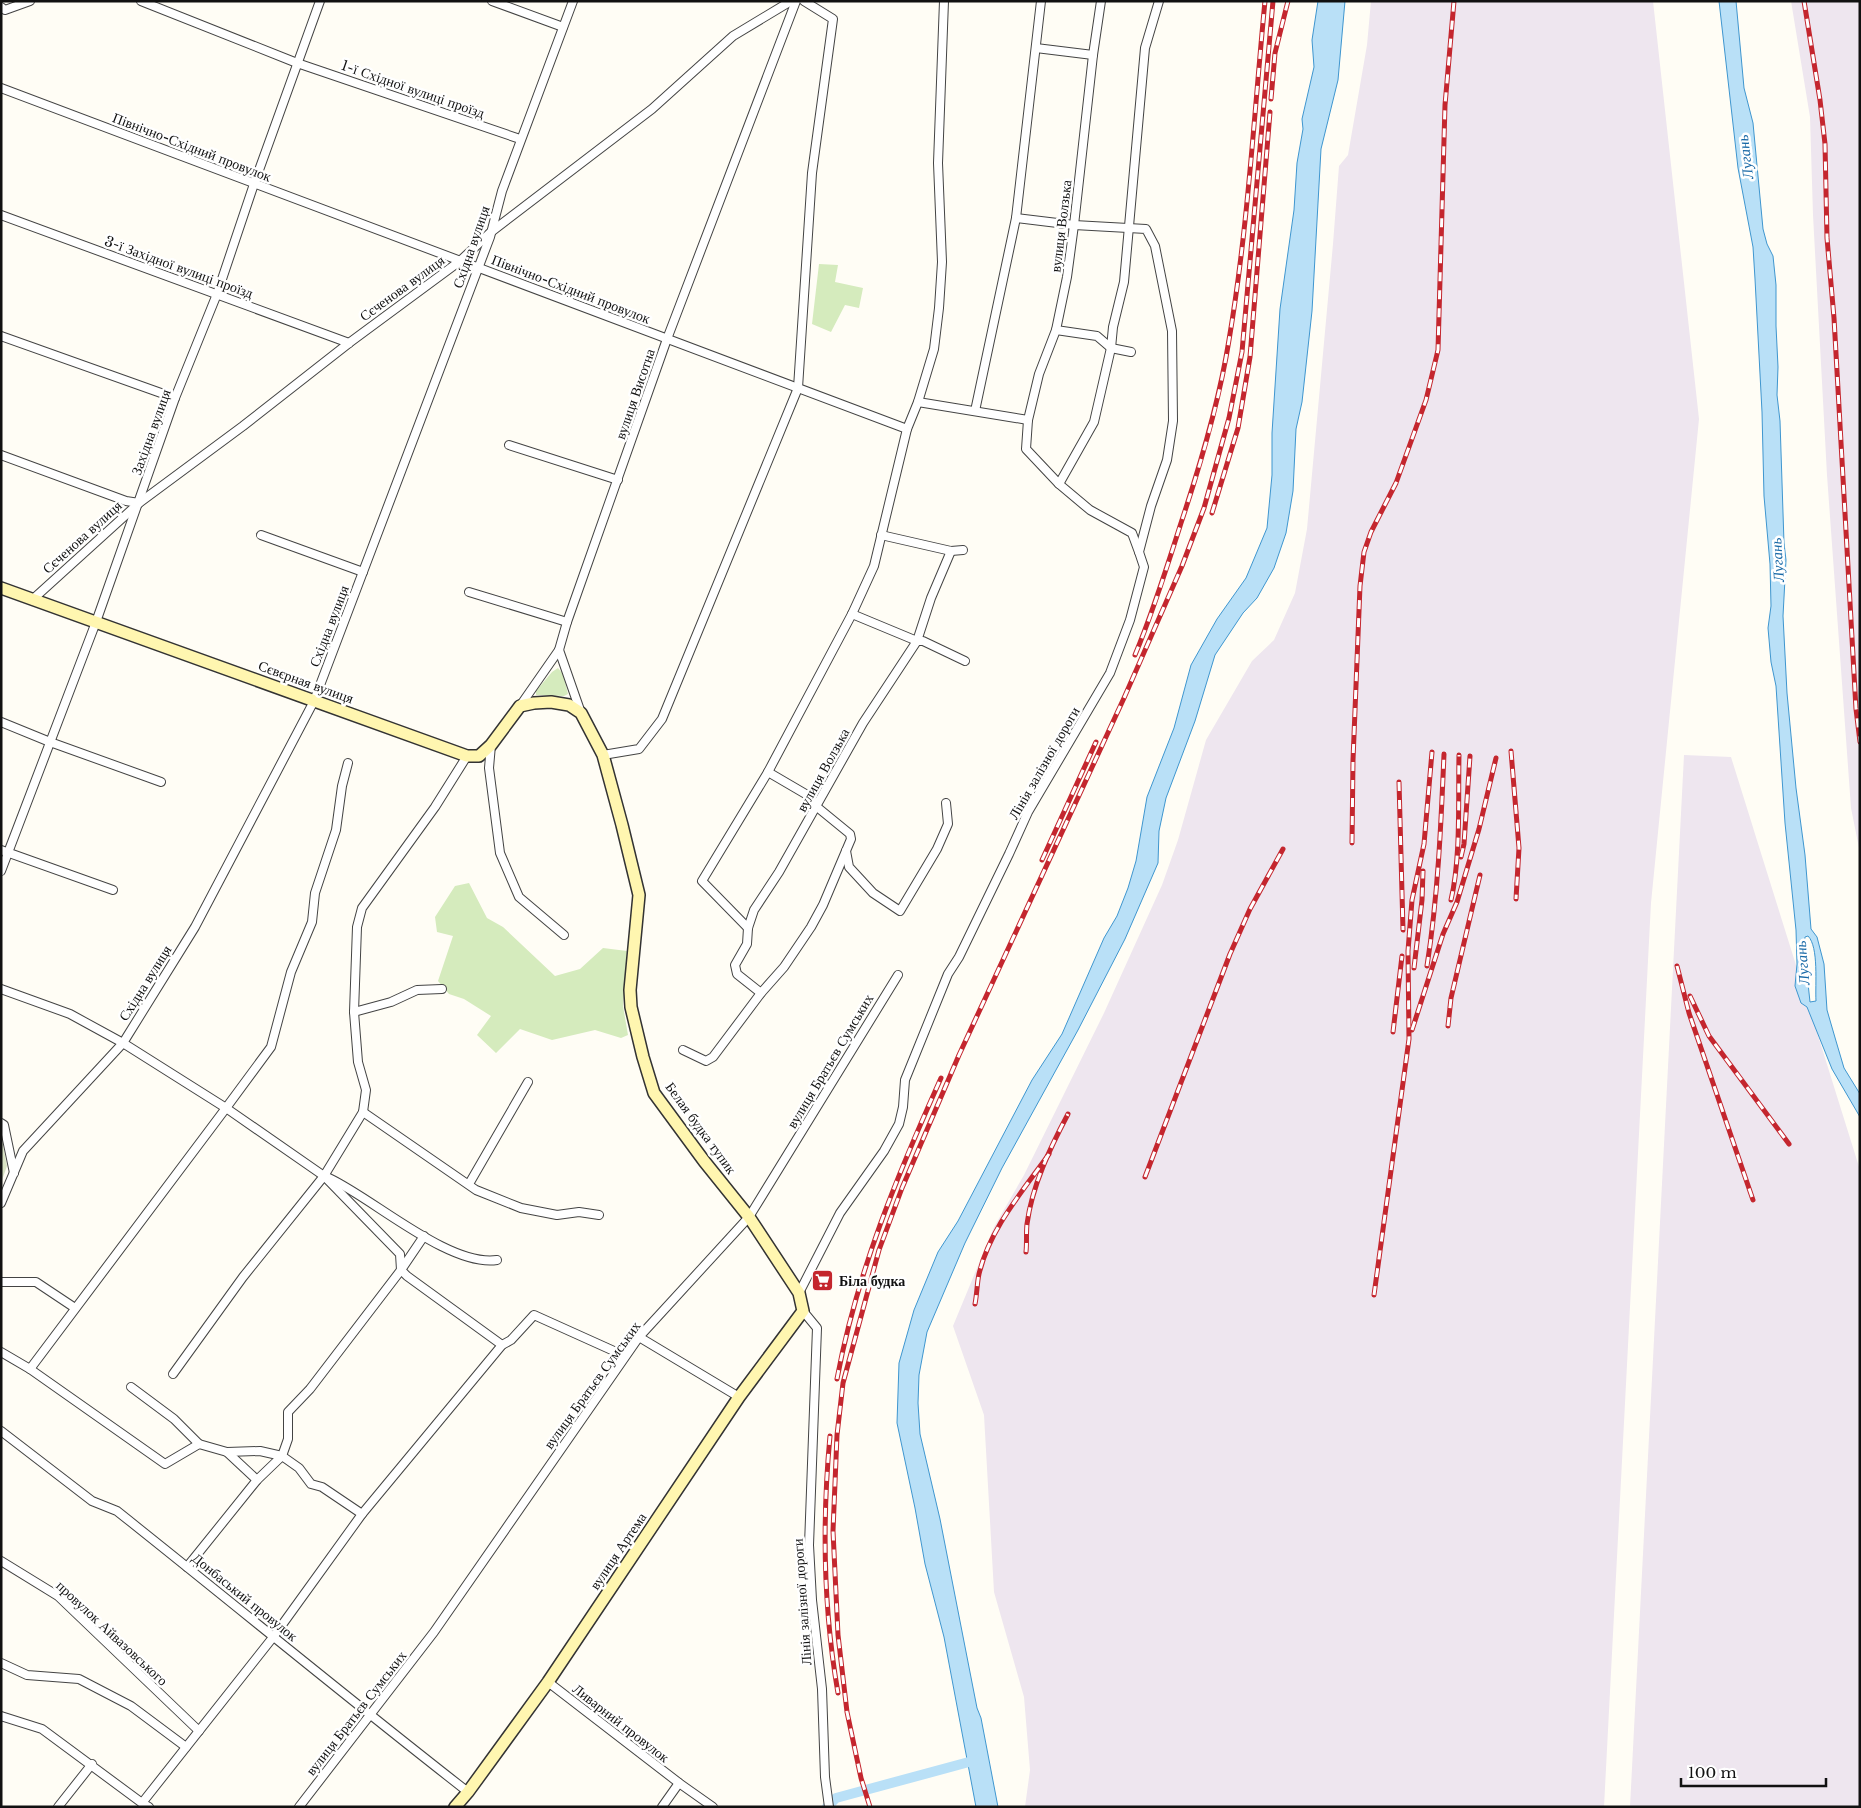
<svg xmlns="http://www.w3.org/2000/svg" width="1861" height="1808" font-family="'Libre Baskerville',serif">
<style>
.industrial{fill:#eee6ef}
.green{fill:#d5ebbd}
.cemetery{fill:#d9e3c4}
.water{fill:#b9e0f7;stroke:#3f96cf;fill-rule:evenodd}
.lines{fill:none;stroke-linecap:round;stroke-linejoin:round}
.canal{stroke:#b9e0f7;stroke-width:10}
.street-casing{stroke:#444;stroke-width:10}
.secondary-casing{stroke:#333;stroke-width:14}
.street{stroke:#fff;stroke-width:8}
.secondary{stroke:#fff6b0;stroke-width:11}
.rail-casing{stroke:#c4262e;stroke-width:5}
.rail{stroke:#fff;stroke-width:3;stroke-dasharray:9;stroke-linecap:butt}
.labels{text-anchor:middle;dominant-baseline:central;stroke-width:5;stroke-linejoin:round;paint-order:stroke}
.street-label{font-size:14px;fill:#111;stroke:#fff}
.poi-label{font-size:14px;font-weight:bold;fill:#111;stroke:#fff;text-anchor:start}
.water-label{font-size:15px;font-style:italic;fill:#1768a6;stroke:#fff}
</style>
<rect width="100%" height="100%" fill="#fffdf5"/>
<!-- industrial -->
<g class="industrial">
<path d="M1371,1h282l46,418 -48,484 -47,904h-579l5,-37 -6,-73 -30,-105 -10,-177 -31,-89 41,-99 30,-52 80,-162 58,-128 16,-45 28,-100 46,-79 22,-21 21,-47 12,-64 26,-285 6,-78 9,-11 19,-110z"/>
<path d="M1791,1h69v852l-9,-45 -24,-333 -14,-260 -3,-98z"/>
<path d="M1684,755l47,2 129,413v637h-230z"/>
</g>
<!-- green -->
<g class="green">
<path d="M819,264l19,1 -3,17 28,6 -4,20 -14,-3 -14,27 -19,-8z"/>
<path d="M558,668l5,6 5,20 -4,2 -28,-1v-4l16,-19z"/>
<path d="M469,883l18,35 16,9 52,49 25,-7 23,-21 24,3 -4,55 5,29 -7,3 -26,-8 -43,10 -32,-11 -24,24 -19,-18 14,-19 -27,-17 -15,-5 -11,-13 15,-45 -16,-4 -2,-15 20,-31z"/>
</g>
<!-- cemetery -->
<path class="cemetery" d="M1,1135l6,31 -6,17z"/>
<!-- water -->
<g class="water">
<path d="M1318,1h27l-7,79 -17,69 -9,162 -10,91 -6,27 -3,62 -7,42 -12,35 -17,30 -14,15 -28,42 -20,66 -29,77 -7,33 -1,32 -33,76 -47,91 -76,138 -37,75 -38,89 -8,43 -1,28 2,31 20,85 37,189 4,10 17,89h-22l-32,-170 -19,-73 -10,-56 -18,-85 2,-60 15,-53 24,-58 20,-31 74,-141 30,-46 42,-96 13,-22 11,-28 8,-27 11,-64 27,-69 17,-63 26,-46 29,-41 21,-50 5,-53v-42l8,-124 14,-99 3,-47 6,-34 -1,-10 12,-52 -2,-27z"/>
<path d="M1719,1h17l8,87 9,35 10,106 4,15 6,12 3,29v41l2,41 -1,28 3,26 4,122 2,17 -3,56 4,77 9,95 9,67 6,74 6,8 7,27 3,46 9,31 8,27 16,26v23l-28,-48 -25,-62 -6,-4 -6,-17 2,-22 -1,-34 -11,-107 -9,-137 -5,-24 -3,-34 3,-22 -1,-42 -6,-68 -2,-84 -7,-133 -2,-32 -15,-79zM1808,936c11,11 7,49 8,65l-6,1 -6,-56 1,-9z"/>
</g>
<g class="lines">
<!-- canal -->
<path class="canal" d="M827,1807l9,-9 144,-39"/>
<defs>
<g id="street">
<path d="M141,1l156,62 223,76"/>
<path d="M492,1l71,26"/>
<path d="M1101,1l-8,54 -19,170 -7,52 -11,53 -17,44 -11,46 -2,29 33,35 31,26 42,23 7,19"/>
<path d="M1,7l4,3 25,-9"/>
<path d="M1036,48l57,7"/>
<path d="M1,88l906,341"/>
<path d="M1,215l348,128"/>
<path d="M1056,330l41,6 14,12 20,4"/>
<path d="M1,336l174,62"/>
<path d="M918,402l110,18"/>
<path d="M975,411l41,-193 25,-217"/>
<path d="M509,445l109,35"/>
<path d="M1,455l125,46 13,2"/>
<path d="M1059,484l35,-62 17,-74 2,-21 11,-45 21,-234 14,-47"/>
<path d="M261,535l102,37"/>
<path d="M881,535l70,16 12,-1"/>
<path d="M469,592l98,30"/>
<path d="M32,600l107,-97 104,-77 106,-83 111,-82 31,-29 161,-123 81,-73 58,-35"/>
<path d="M852,614l65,27h6l42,20"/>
<path d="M520,706l39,-56"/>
<path d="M581,713l-22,-63 8,-28 100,-283 129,-338"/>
<path d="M1,722l49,20 111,40"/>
<path d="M491,745l-2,23 11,85 19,44 45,38"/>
<path d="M603,755l36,-6 23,-30 136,-331 14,-215 21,-154 -29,-18"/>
<path d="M1,850l112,40"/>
<path d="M846,851l3,16 24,26 27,18 37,-62 11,-25 -2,-21"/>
<path d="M1,871l95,-249 79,-224 42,-104 37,-110 66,-183"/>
<path d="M748,928l-46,-47 66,-109 84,-158 22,-48 33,-137 11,-27 16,-53 5,-41 3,-46 -4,-99 6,-162"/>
<path d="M1,989l69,25 53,29 103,65 98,68 76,78 1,16 6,6 95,69"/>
<path d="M761,993l-24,-19 -2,-9 12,-21 1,-16 6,-18 25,-38 84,-149 54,-82 14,-43 20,-47"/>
<path d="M354,1012l37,-10 26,-12 25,-1"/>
<path d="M683,1050l23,11 7,-4 48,-64 23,-26 27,-40 12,-22 28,-66 -1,-5 -33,-27 -8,-11 -41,-24"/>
<path d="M363,1112l113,78 45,18 36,7 22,-3 20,3"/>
<path d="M1,1123l3,2 10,48"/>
<path d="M329,1178c45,21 120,89 168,82"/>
<path d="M469,1184l59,-102"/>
<path d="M1,1203l22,-52 100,-108 72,-116 119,-226 176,-464 12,-46 71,-190"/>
<path d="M1,1282h35l39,26"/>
<path d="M799,1293l41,-80 44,-62 15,-27 4,-17 2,-27 43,-106 11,-17 50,-103 19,-42 82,-139 20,-53 14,-53 -5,-15 12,-46 16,-46 6,-39 -1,-90 -17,-85 -9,-17 -72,-4 -58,-7"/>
<path d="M803,1311l14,17 -8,217 3,55 10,89 3,88 4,30"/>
<path d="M639,1337l100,60"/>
<path d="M1,1352l29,17 135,95 34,-20 28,8 30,28"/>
<path d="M30,1369l196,-261 45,-61 20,-75 21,-50 3,-29 21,-63 6,-44 6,-23"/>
<path d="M173,1374l70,-97 81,-101 39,-64 3,-22 -8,-28 -4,-50 3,-85 5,-19 73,-101 32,-51"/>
<path d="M131,1387l43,32 25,25"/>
<path d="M1,1431l91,70 25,10c117,93 233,189 351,281"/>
<path d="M227,1452l33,-1 22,5 17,12 12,16 11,3 40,27"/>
<path d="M1,1561l57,35 141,135"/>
<path d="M187,1567l70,-87 25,-24 6,-17v-27l22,-23 91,-119 23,-34"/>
<path d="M1,1663l26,12 52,4 52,27 55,41"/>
<path d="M548,1682l131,101 34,24"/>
<path d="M1,1716l41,13 100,74 7,4"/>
<path d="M142,1803l132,-167 88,-122 140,-169 9,-5 23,-25 91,41"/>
<path d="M58,1807l34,-43"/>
<path d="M299,1807l135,-175 205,-295 110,-120 149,-242"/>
<path d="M662,1807l17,-24"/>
</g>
<path id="secondary" d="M1,588l466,168h12l12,-11 29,-39 14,-3 17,-1 18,3 12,8 22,42 19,70 17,70 -9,95 1,17 12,50 11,36 50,68 45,56 50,76 4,18 -64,86 -191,285 -80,110 -13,15"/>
</defs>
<!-- street casing -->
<use href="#street" class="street-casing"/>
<!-- secondary casing -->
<use href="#secondary" class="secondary-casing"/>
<!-- street -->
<use href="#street" class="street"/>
<!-- secondary -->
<use href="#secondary" class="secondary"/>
<defs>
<g id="rail">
<path d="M1804,1l16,99 5,44 2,94 7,80 22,391 4,33"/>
<path d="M1271,99l4,-46 13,-52"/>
<path d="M1212,513l26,-85 12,-71 20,-245"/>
<path d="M1135,655c18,-43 32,-88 46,-132 20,-60 38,-120 48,-183 19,-112 25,-226 36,-339"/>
<path d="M1511,751l8,97 -3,51"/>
<path d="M1399,782l4,148"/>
<path d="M1352,843l1,-83 7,-174 4,-34 7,-20 25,-49 30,-83 12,-50 7,-245 9,-104"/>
<path d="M1461,857l3,-13 6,-88"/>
<path d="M1042,860l54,-118"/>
<path d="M1451,900c10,-43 7,-100 8,-145"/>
<path d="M1427,966c11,-70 14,-141 17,-212"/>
<path d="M1677,966l12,47 64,187"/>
<path d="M1414,968l8,-68 1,-29"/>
<path d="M1690,996l19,40 80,108"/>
<path d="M1448,1026l3,-28 29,-123"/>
<path d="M1412,1030l31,-96 14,-32 22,-73 17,-71"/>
<path d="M1393,1032l9,-76"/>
<path d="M1145,1177l85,-223 20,-45 33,-60"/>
<path d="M1026,1252c1,-9 0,-19 1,-28 5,-38 23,-76 41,-110"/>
<path d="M1374,1295l35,-256 -1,-88 4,-51 12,-56 8,-92"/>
<path d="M975,1304c2,-10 2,-21 4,-30 11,-46 44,-83 70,-120"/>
<path d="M837,1379c20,-107 60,-203 104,-301"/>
<path d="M830,1436c-8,86 -7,171 8,257"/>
<path d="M870,1807l-9,-29 -14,-66 -9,-77 -5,-104 4,-96 6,-52 36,-133 23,-62 57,-133 165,-357 58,-132 22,-58 25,-90 13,-66 31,-351"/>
</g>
</defs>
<!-- rail casing -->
<use href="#rail" class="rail-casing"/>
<!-- rail -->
<use href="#rail" class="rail"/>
</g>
<!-- icons -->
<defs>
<symbol id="supermarket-square" viewBox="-11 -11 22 22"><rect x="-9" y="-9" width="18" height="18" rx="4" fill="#c4262e" stroke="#fff"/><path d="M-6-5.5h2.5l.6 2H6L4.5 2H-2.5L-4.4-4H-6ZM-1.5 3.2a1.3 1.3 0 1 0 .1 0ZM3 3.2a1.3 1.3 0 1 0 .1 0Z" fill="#fff"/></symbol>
</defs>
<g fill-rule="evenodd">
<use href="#supermarket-square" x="810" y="1268" width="25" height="25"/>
</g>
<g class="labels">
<!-- street labels -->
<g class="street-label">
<text transform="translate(413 89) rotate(19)">1-ї Східної вулиці проїзд</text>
<text transform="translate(192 147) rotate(21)">Північно-Східний провулок</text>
<text transform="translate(1061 226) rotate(-83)">вулиця Волзька</text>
<text transform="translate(471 247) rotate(-71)">Східна вулиця</text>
<text transform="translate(179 267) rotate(20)">3-ї Західної вулиці проїзд</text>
<text transform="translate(402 288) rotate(-36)">Сєченова вулиця</text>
<text transform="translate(571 289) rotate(21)">Північно-Східний провулок</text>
<text transform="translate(635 394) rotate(-71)">вулиця Висотна</text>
<text transform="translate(151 432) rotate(-70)">Західна вулиця</text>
<text transform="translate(82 537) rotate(-42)">Сєченова вулиця</text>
<text transform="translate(329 626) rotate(-69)">Східна вулиця</text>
<text transform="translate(306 682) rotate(20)">Сєвєрная вулиця</text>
<text transform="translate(1044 763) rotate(-60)">Лінія залізної дороги</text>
<text transform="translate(823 770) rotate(-61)">вулиця Волзька</text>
<text transform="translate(145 983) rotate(-58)">Східна вулиця</text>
<text transform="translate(830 1061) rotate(-59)">вулиця Братьєв Сумських</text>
<text transform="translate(701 1128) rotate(54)">Белая будка тупик</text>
<text transform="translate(592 1385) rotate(-54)">вулиця Братьєв Сумських</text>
<text transform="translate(618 1551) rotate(-56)">вулиця Артема</text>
<text transform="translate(245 1597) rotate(39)">Донбаський провулок</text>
<text transform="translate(802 1602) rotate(-94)">Лінія залізної дороги</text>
<text transform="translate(112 1633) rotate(43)">провулок Айвазовського</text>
<text transform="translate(356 1713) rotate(-52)">вулиця Братьєв Сумських</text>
<text transform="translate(621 1723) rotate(38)">Ливарний провулок</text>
</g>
<!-- poi labels -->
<g class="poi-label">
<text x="839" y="1281">Біла будка</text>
</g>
<!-- water labels -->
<g class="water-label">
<text transform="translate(1745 157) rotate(-97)">Лугань</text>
<text transform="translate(1777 560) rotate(-94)">Лугань</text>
<text transform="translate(1802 963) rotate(-95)">Лугань</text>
</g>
</g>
<!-- border -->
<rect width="1861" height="1808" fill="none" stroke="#111111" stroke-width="5"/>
<!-- scale -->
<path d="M1681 1778v8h145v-8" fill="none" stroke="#111111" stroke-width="2.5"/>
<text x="1688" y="1778" font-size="15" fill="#111111" stroke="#ffffff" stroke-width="4" paint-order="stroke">100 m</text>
</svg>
